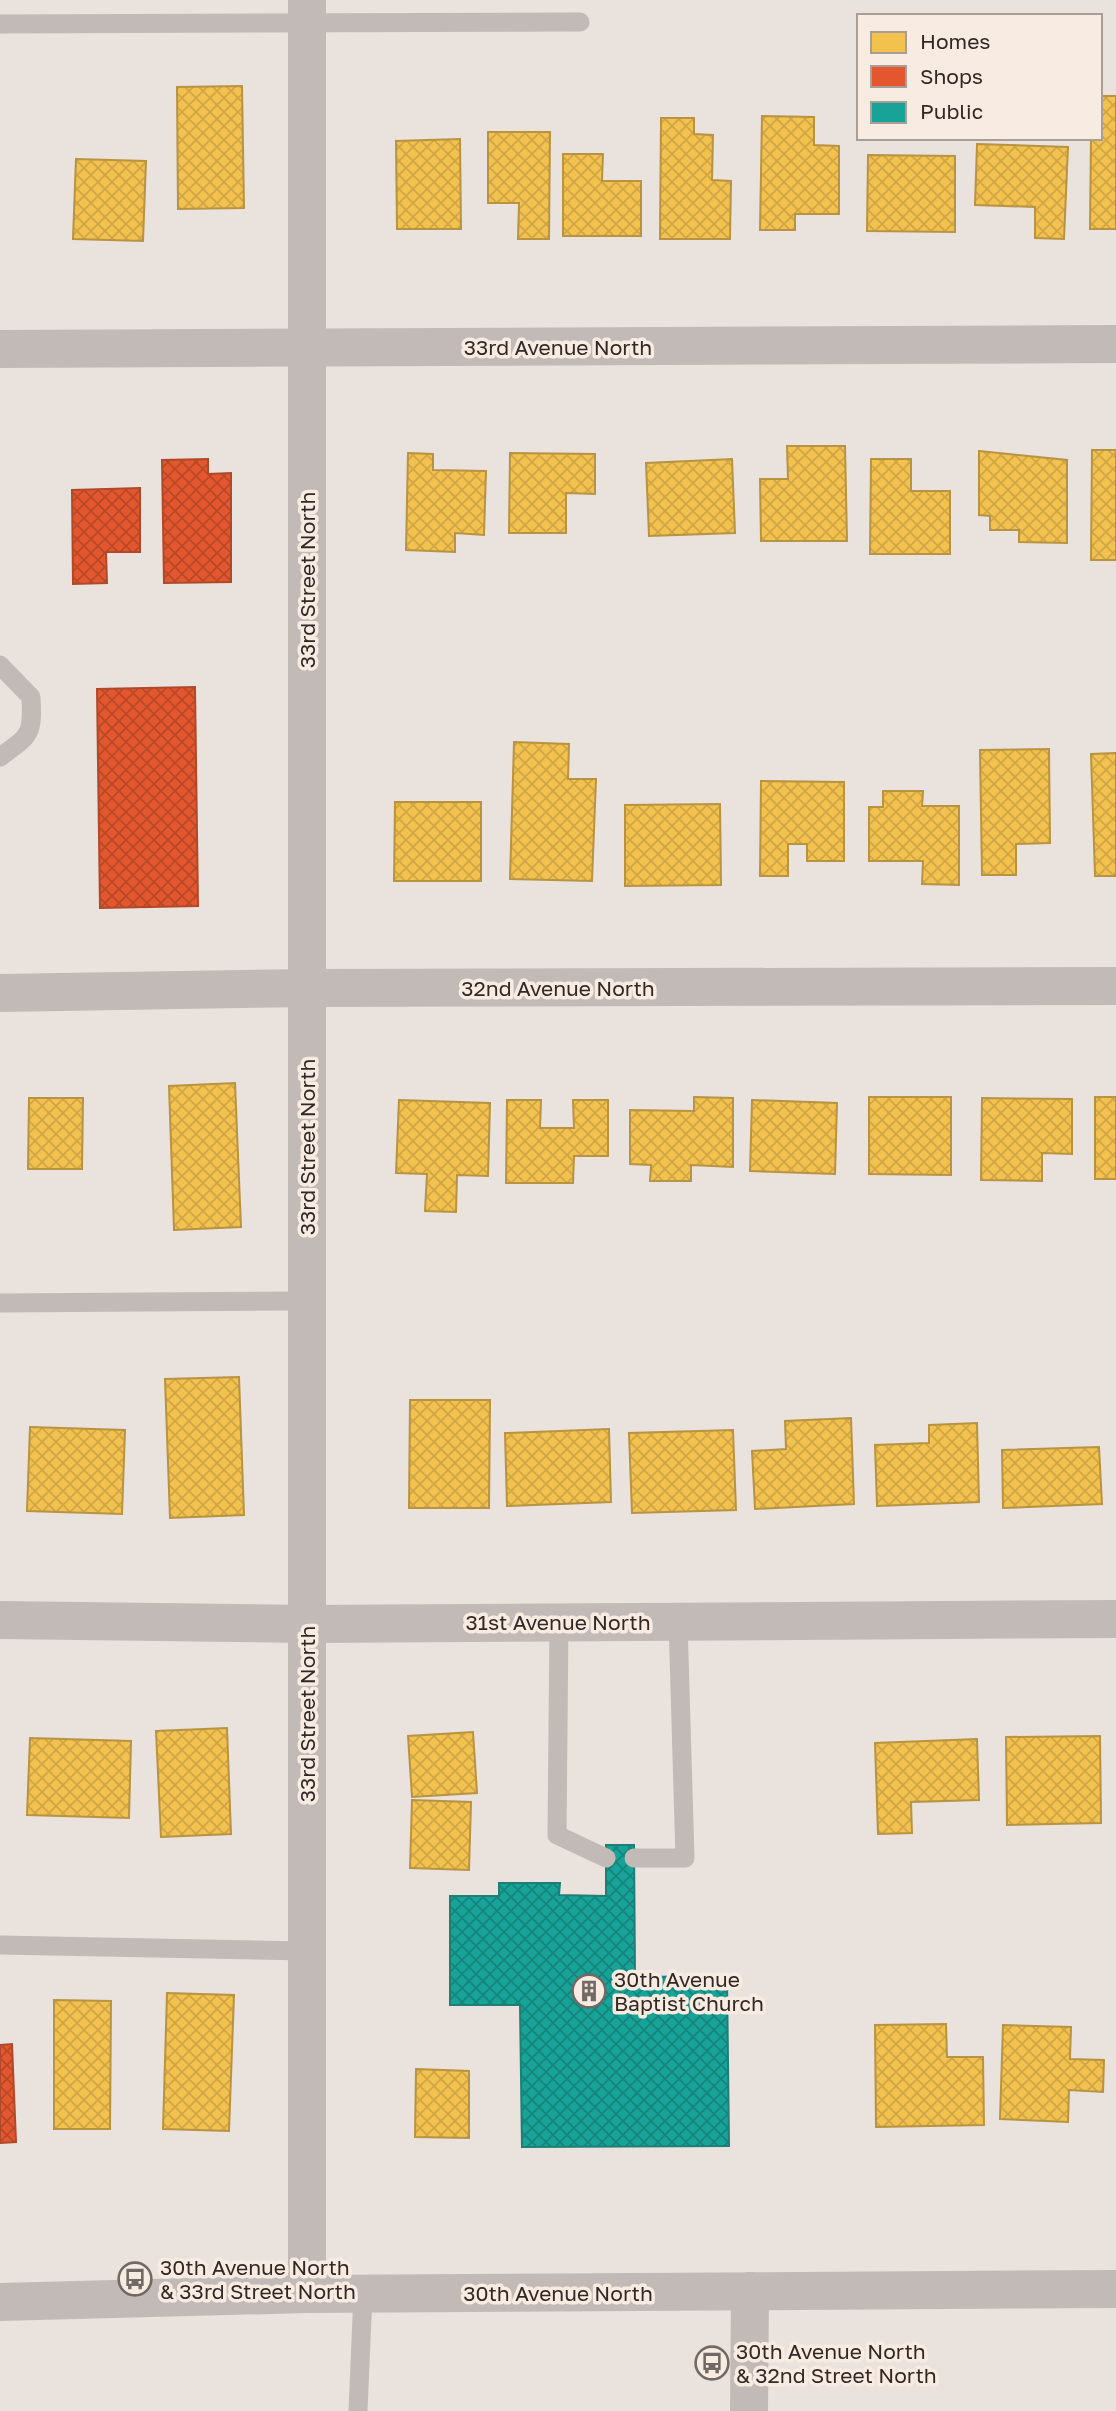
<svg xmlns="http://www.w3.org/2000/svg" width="1116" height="2411" font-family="'Golos Text',sans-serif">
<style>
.homes{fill:url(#homes-cross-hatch);stroke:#b89342;stroke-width:2}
.shops{fill:url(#shops-cross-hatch);stroke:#af492b;stroke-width:2}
.public{fill:url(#public-cross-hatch);stroke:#1f7e76;stroke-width:2}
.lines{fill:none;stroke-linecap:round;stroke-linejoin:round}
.service{stroke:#c2bab6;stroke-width:19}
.minor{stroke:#c2bab6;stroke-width:38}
.tertiary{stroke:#c2bab6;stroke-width:38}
.labels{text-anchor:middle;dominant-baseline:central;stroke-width:7;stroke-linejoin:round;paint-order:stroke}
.street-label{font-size:21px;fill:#322825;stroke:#f8ece2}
.poi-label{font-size:21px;fill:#322825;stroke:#f8ece2;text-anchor:start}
</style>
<defs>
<pattern id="homes-cross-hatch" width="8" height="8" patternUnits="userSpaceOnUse" patternTransform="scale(1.75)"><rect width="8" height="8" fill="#f2c14e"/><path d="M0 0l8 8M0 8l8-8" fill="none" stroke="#d0a644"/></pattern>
<pattern id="shops-cross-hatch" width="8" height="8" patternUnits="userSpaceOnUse" patternTransform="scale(1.75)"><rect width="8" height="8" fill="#e4572e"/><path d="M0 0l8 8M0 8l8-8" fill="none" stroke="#b94827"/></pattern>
<pattern id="public-cross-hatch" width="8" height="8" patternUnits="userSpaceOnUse" patternTransform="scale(1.75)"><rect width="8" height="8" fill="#17a398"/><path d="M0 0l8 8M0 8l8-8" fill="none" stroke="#15857c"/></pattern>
</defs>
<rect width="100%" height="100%" fill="#eae2dc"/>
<!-- homes -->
<g class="homes">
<path d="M242,86l2,122 -66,1 -1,-122z"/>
<path d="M1100,96h16v133h-26l1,-91h9z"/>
<path d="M762,116l52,1v28l25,1v68h-44v16h-35z"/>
<path d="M661,118h33v16l19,1 -1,45 19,1 -1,58h-70z"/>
<path d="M488,132h62l-1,107h-31l1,-36h-31z"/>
<path d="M460,139l1,90h-64l-1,-88z"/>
<path d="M977,144l91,3 -4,92 -29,-1v-31l-60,-2z"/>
<path d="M563,154h40l-1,27h39v55h-78z"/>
<path d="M868,155l87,1v76l-88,-1z"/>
<path d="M76,159l70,2 -3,80 -70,-2z"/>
<path d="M787,446h58l2,95h-86l-1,-62h28z"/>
<path d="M1092,450h24v110h-25z"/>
<path d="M979,451l88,9v83l-48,-1v-12h-29v-14l-11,-1z"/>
<path d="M408,453l25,1v16l53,1 -2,64 -29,-2v19l-49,-2z"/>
<path d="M510,453l85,1v40l-29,-1v40h-57z"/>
<path d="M732,459l3,74 -86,3 -3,-73z"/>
<path d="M871,459h40v32h39v63h-80z"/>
<path d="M514,742l55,2 -1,35h28l-4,102 -82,-2z"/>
<path d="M1049,749l1,94 -34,1v31h-34l-2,-125z"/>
<path d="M1116,753v123h-21l-4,-122z"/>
<path d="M761,781l83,1v79h-37v-17h-19v32h-28z"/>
<path d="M883,791h40l-1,15h37v79l-37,-1 1,-23h-54v-54h14z"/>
<path d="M395,802h86v79h-87z"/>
<path d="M720,804l1,81 -96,1v-81z"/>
<path d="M235,1083l6,144 -67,3 -5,-144z"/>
<path d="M694,1097l39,1v69l-42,-2v16h-41l1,-16 -21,-1v-54l64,1z"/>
<path d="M869,1097h82v78l-82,-1z"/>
<rect x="1095" y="1097" width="21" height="82"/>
<path d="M29,1098h54l-1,71h-54z"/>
<path d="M982,1098l90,1v55l-30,-1v28l-61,-1z"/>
<path d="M399,1100l91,3 -2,73 -31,-1 -1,37 -31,-1 2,-37 -31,-1z"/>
<path d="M507,1100h34l-1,28h34l-1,-28h35v56h-34l-1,27h-67z"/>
<path d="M752,1100l85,3 -2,71 -85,-3z"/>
<path d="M239,1377l5,138 -74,3 -5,-139z"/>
<path d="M410,1400h80l-1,108h-80z"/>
<path d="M851,1418l3,86 -99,5 -3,-58 34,-2 -1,-28z"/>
<path d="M977,1423l2,79 -102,4 -2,-61 54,-2v-18z"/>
<path d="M30,1427l95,3 -3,84 -95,-3z"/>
<path d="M609,1429l2,73 -104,4 -2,-73z"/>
<path d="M733,1430l3,80 -104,3 -3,-80z"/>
<path d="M1099,1447l3,57 -99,4 -1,-58z"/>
<path d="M227,1728l4,106 -70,3 -5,-106z"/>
<path d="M473,1732l4,61 -65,4 -4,-61z"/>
<path d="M1100,1736l1,87 -94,2 -1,-88z"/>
<path d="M30,1738l101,3 -2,77 -102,-3z"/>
<path d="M977,1739l2,61 -68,2 1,31 -34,1 -3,-91z"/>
<path d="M412,1800l59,2 -2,68 -59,-2z"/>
<path d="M167,1993l67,2 -5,136 -66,-2z"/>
<path d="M54,2000l57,1 -1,128h-56z"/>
<path d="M946,2024l1,33h36l1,68 -108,2 -1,-102z"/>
<path d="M1003,2025l68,2 -1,32 34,1 -1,32 -34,-2 -1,32 -68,-3z"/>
<path d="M416,2069l53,2v67l-54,-1z"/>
</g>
<!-- shops -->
<g class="shops">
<path d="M208,459v15l23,-1v109l-67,1 -2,-123z"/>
<path d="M140,488v64h-34l1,31 -34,1 -1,-94z"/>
<path d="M195,687l3,219 -98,2 -3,-219z"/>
<path d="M12,2044l4,98 -16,1v-98z"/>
</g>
<!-- public -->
<path class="public" d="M606,1845h28l1,132 92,-1 2,170 -207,1 -2,-142h-70v-109h49v-13h61l-1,12 47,1z"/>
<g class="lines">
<!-- service -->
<g class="service">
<path d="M0,24l580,-2"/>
<path d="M0,665l31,32c2,39 -1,38 -31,60"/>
<path d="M0,1303l307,-2"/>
<path d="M559,1622l-2,213 49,23"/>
<path d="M634,1858h51l-7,-237"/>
<path d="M0,1945l307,6"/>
<path d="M358,2411l5,-117"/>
</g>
<!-- minor -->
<g class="minor">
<path d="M0,349l1116,-5"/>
<path d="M0,993l307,-5 809,-2"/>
<path d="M0,1620l307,4 809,-5"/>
<path d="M307,2294v-2294"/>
<path d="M749,2411l1,-120"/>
</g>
<!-- tertiary -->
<path class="tertiary" d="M0,2302l307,-8 809,-5"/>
</g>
<!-- icons -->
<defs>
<symbol id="building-ring" viewBox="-11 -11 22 22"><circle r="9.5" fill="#f8ece2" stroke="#726965" stroke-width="1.5"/><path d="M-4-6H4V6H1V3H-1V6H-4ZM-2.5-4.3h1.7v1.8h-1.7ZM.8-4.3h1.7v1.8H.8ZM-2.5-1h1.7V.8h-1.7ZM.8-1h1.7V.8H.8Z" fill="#726965"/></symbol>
<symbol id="bus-ring" viewBox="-11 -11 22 22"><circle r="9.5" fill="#f8ece2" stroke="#726965" stroke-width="1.5"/><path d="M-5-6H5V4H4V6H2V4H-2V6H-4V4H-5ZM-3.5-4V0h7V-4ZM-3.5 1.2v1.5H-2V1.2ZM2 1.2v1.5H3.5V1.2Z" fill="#726965"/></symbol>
</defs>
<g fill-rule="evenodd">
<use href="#building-ring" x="570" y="1972" width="38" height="38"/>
<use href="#bus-ring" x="116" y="2260" width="38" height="38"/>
<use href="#bus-ring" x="693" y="2344" width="38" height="38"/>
</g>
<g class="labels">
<!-- street labels -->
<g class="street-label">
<text x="558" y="347">33rd Avenue North</text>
<text transform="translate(307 580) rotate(-90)">33rd Street North</text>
<text x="558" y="988">32nd Avenue North</text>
<text transform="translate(307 1147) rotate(-90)">33rd Street North</text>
<text x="558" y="1622">31st Avenue North</text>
<text transform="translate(307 1714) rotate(-90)">33rd Street North</text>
<text x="558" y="2293">30th Avenue North</text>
</g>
<!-- poi labels -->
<g class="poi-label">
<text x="614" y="1979">30th Avenue<tspan x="614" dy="24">Baptist Church</tspan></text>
<text x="160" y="2267">30th Avenue North<tspan x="160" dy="24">&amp; 33rd Street North</tspan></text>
<text x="736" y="2351">30th Avenue North<tspan x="736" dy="24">&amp; 32nd Street North</tspan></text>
</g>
</g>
<!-- legend -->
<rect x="857" y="14" width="245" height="126" fill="#f8ece2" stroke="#a99e96" stroke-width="2"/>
<rect x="871" y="32" width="35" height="21" fill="#f2c14e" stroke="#a99e96" stroke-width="2"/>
<text x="920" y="49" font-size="21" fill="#322825">Homes</text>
<rect x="871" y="66" width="35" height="21" fill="#e4572e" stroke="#a99e96" stroke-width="2"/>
<text x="920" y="84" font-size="21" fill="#322825">Shops</text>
<rect x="871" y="102" width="35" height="21" fill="#17a398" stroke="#a99e96" stroke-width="2"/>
<text x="920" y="119" font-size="21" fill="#322825">Public</text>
</svg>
